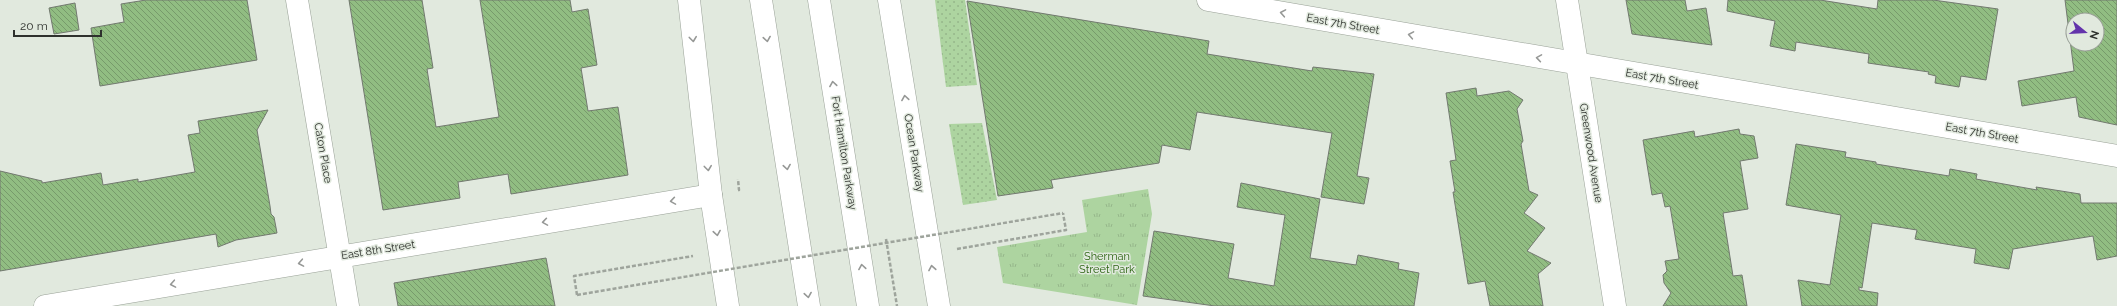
<svg xmlns="http://www.w3.org/2000/svg" width="2117" height="306" font-family="Raleway,sans-serif">
<style>
.grass{fill:url(#grass-tufts)}
.garden{fill:url(#garden-dots)}
.building{fill:url(#building-back-hatch);stroke:#72796f;fill-rule:evenodd}
.lines{fill:none;stroke-linecap:round;stroke-linejoin:round}
.minor-casing{stroke:#99a197;stroke-width:23}
.major-casing{stroke:#99a197;stroke-width:23}
.highway-casing{stroke:#99a197;stroke-width:23}
.path{stroke:#9ea49c;stroke-width:2.5;stroke-dasharray:4 2;stroke-linecap:butt}
.minor{stroke:#fff;stroke-width:22}
.major{stroke:#fff;stroke-width:22}
.highway{stroke:#fff;stroke-width:22}
.path-bridge{stroke:#9ea49c;stroke-width:2.5;stroke-dasharray:4 2;stroke-linecap:butt}
.oneway{stroke:#969896}
.labels{text-anchor:middle;dominant-baseline:central;stroke-width:3;stroke-linejoin:round;paint-order:stroke}
.street-label{font-size:11px;fill:#2e312d;stroke:#e1e9de}
.park-label{font-size:11px;fill:#2b6311;stroke:#e1e9de}
</style>
<defs>
<pattern id="grass-tufts" width="24" height="20" patternUnits="userSpaceOnUse"><rect width="24" height="20" fill="#add4a0"/><path d="M3 7l-1-3M5 7V3M7 7l1-3M15 17l-1-3M17 17v-4M19 17l1-3" fill="none" stroke="#95b68a"/></pattern>
<pattern id="garden-dots" width="8" height="8" patternUnits="userSpaceOnUse"><rect width="8" height="8" fill="#add4a0"/><path d="M2 2h.1M6 6h.1" fill="none" stroke="#95b68a" stroke-width="1.8" stroke-linecap="round"/></pattern>
<pattern id="building-back-hatch" width="6" height="6" patternUnits="userSpaceOnUse"><rect width="6" height="6" fill="#91bd82"/><path d="M-1 5l2 2M0 0l6 6M5-1l2 2" fill="none" stroke="#779a6b"/></pattern>
</defs>
<rect width="100%" height="100%" fill="#e1e9de"/>
<!-- grass -->
<path class="grass" d="M1148,189l4,25 -15,91 -134,-22 -6,-36 90,-15 -5,-32z"/>
<!-- garden -->
<g class="garden">
<path d="M935,0h30l12,85 -31,2z"/>
<path d="M982,123l15,77 -34,5 -14,-81z"/>
</g>
<!-- building -->
<g class="building">
<path d="M146,0h101l10,60 -157,26 -9,-58 33,-6 -3,-18z"/>
<path d="M349,0h73l11,68 -6,1 9,58 63,-10 -19,-117h90l2,12 16,-3 9,56 -16,3 7,43 30,-4 10,68 -117,19 -3,-20 -50,8 2,16 -77,12z"/>
<path d="M1626,0h59l2,11 19,-3 6,37 -80,-11z"/>
<path d="M1728,0h92l57,9 1,-9h55l65,9 -12,71 -25,-4 -2,11 -24,-4 1,-7 -8,-2 1,-2 -61,-9 1,-9 -73,-12 -1,9 -25,-5 5,-25 -48,-10z"/>
<path d="M2065,0h52v125l-38,-8 -3,-20 -54,9 -4,-25 56,-10zM2073,20h24v24h-24z"/>
<path d="M967,1l242,40 -2,13 105,17 1,-4 61,7 -17,102 12,2 -5,26 -43,-7 11,-64 -135,-21 -7,38 -28,-5 -3,18 -108,17 2,8 -55,8z"/>
<path d="M75,3l4,27 -25,4 -5,-26z"/>
<path d="M1476,88l1,8 32,-5 14,9 -6,9 6,32 -2,3 8,47 9,4 -14,18 21,15 -18,23 24,12 -13,11 5,32h-53l-5,-25 -17,3 -15,-92h2l-5,-31 6,-1 -10,-67z"/>
<path d="M268,110l-11,20 13,76 1,8 3,3 3,16 -41,7 -18,7 -2,-13 -216,37v-100l42,10v2l59,-10 2,12 35,-6v3l57,-10 -7,-37 12,-2 -2,-12z"/>
<path d="M1739,129l1,5 14,2 4,22 -18,3 8,48 -25,4 10,63 9,-1 5,31h-84l8,-13 -7,-10 -1,-8 4,-4 -2,-10 14,-2 -9,-53 -5,1 -3,-14 -10,2 -9,-55 51,-9 1,6z"/>
<path d="M1796,144l50,8 -1,5 31,5v2l73,12 1,-7 27,5 -1,5 61,11 -1,-3 44,7 1,9h36v53l-20,4 -4,-24 -80,13 -4,20 -35,-6 2,-14 -61,-10 2,-9 -45,-7 -10,65 -3,-1v3l19,3 -1,13h-75l-4,-26 32,5 11,-70 -55,-10z"/>
<path d="M1241,183l79,16 -10,59 46,7 2,-10 41,8 -1,6 21,4 -5,33h-199l-72,-10 11,-65 80,13 -6,34 46,8 11,-71 -48,-8z"/>
<path d="M546,258l9,48h-157l-4,-23z"/>
</g>
<g class="lines">
<defs>
<g id="minor">
<path d="M297,0l51,306"/>
<path d="M689,0l22,195 17,111"/>
<path d="M889,0l50,306"/>
<path d="M1208,0l909,156"/>
<path d="M1567,0l48,306"/>
<path d="M45,306l666,-111"/>
</g>
<path id="major" d="M819,0l49,306"/>
<path id="highway" d="M761,0l48,306"/>
</defs>
<!-- minor casing -->
<use href="#minor" class="minor-casing"/>
<!-- major casing -->
<use href="#major" class="major-casing"/>
<!-- highway casing -->
<use href="#highway" class="highway-casing"/>
<!-- path -->
<g class="path">
<path d="M738,190h1l-1,-11"/>
<path d="M886,239l11,67"/>
<path d="M957,249l109,-19 -3,-17"/>
<path d="M577,295l-3,-19 119,-20"/>
</g>
<!-- minor -->
<use href="#minor" class="minor"/>
<!-- major -->
<use href="#major" class="major"/>
<!-- highway -->
<use href="#highway" class="highway"/>
<!-- path-bridge -->
<path class="path-bridge" d="M577,295l486,-82"/>
</g>
<!-- one-way arrows -->
<defs><path id="oneway-chevron" d="M-2-3.5L2.5 0L-2 3.5" fill="none" stroke-width="1.6" stroke-linecap="round" stroke-linejoin="round"/></defs>
<g class="oneway">
<use href="#oneway-chevron" transform="translate(1283 13) rotate(-170)"/>
<use href="#oneway-chevron" transform="translate(1411 35) rotate(-170)"/>
<use href="#oneway-chevron" transform="translate(693 39) rotate(83)"/>
<use href="#oneway-chevron" transform="translate(767 39) rotate(81)"/>
<use href="#oneway-chevron" transform="translate(1539 58) rotate(-171)"/>
<use href="#oneway-chevron" transform="translate(833 84) rotate(-99)"/>
<use href="#oneway-chevron" transform="translate(905 98) rotate(-99)"/>
<use href="#oneway-chevron" transform="translate(787 167) rotate(81)"/>
<use href="#oneway-chevron" transform="translate(708 168) rotate(83)"/>
<use href="#oneway-chevron" transform="translate(673 201) rotate(171)"/>
<use href="#oneway-chevron" transform="translate(545 222) rotate(171)"/>
<use href="#oneway-chevron" transform="translate(717 233) rotate(81)"/>
<use href="#oneway-chevron" transform="translate(301 263) rotate(170)"/>
<use href="#oneway-chevron" transform="translate(862 267) rotate(-99)"/>
<use href="#oneway-chevron" transform="translate(932 268) rotate(-100)"/>
<use href="#oneway-chevron" transform="translate(173 284) rotate(170)"/>
<use href="#oneway-chevron" transform="translate(808 295) rotate(81)"/>
</g>
<g class="labels">
<!-- street labels -->
<g class="street-label">
<text transform="translate(1343 24) rotate(10)">East 7th Street</text>
<text transform="translate(1662 79) rotate(10)">East 7th Street</text>
<text transform="translate(1982 133) rotate(10)">East 7th Street</text>
<text transform="translate(323 153) rotate(80)">Caton Place</text>
<text transform="translate(844 153) rotate(81)">Fort Hamilton Parkway</text>
<text transform="translate(914 153) rotate(81)">Ocean Parkway</text>
<text transform="translate(1591 153) rotate(81)">Greenwood Avenue</text>
<text transform="translate(378 250) rotate(-9)">East 8th Street</text>
</g>
<!-- park labels -->
<g class="park-label">
<text x="1107" y="256">Sherman<tspan x="1107" dy="13">Street Park</tspan></text>
</g>
</g>
<!-- north arrow -->
<g transform="translate(2085 32) rotate(108)"><circle r="19" fill="#e1e9de" stroke="#999f97"/>
<path d="M0-3L7 15L0 10L-7 15Z" fill="#6333ab"/>
<text y="-6" font-size="11" font-weight="bold" text-anchor="middle" fill="#2e312d">N</text>
</g>
<!-- scale -->
<path d="M14 30v6h87v-6" fill="none" stroke="#2e312d" stroke-width="2"/>
<text x="20" y="30" font-size="12" fill="#2e312d" stroke="#e1e9de" stroke-width="3" paint-order="stroke">20 m</text>
</svg>
